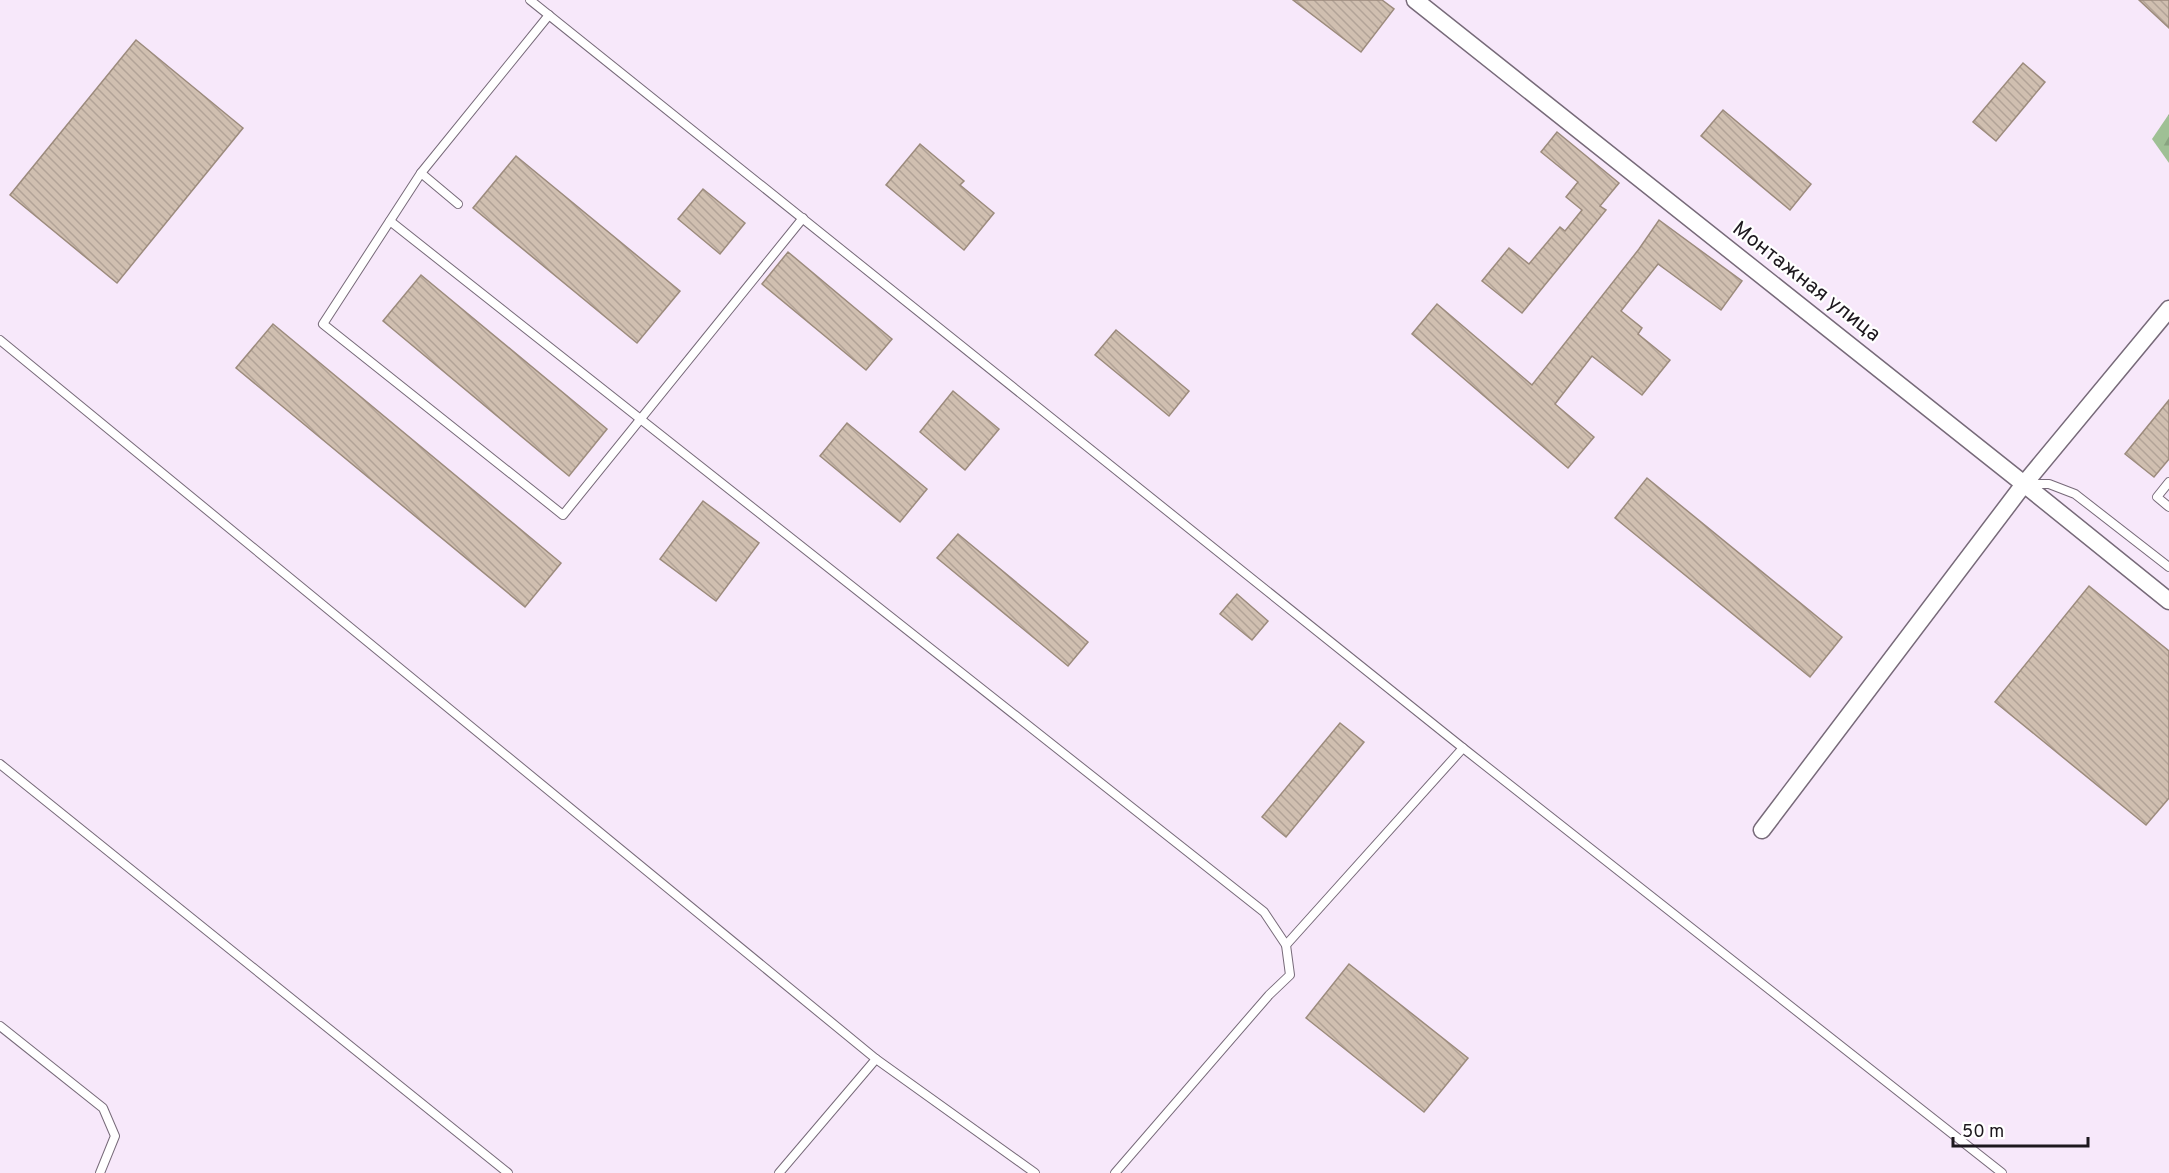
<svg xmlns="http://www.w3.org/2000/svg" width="2169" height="1173" font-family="Overpass,sans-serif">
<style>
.forest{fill:url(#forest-firs)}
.building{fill:url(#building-back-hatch);stroke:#9c8b7d;stroke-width:1.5}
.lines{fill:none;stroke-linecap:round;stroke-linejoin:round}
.lane-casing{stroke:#776a79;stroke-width:10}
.street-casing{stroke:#776a79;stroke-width:19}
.lane{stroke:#fff;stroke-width:8}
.street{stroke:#fff;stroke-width:16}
.labels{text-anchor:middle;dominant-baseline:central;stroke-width:4.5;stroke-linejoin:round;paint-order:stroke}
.street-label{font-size:21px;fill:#1d181e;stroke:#fff}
</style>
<defs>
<pattern id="forest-firs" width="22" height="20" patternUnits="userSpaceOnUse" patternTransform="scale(1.5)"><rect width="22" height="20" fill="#9fc095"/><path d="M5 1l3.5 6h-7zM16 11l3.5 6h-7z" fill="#88a480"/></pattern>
<pattern id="building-back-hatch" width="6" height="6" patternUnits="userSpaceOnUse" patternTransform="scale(1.5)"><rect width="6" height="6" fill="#d0bfb0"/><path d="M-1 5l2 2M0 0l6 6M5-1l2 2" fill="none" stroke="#b2a397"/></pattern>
</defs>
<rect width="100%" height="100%" fill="#f7e8fa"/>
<!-- forest -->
<path class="forest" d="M2169,114v49l-17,-24z"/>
<!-- building -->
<g class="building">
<path d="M1293,0h89l12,9 -33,43z"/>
<path d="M2139,0h30v28z"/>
<path d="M136,40l107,88 -126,155 -107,-88z"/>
<path d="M2023,63l22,19 -49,59 -23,-19z"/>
<path d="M1723,110l88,74 -21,26 -89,-74z"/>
<path d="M1557,132l62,51 -19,23 6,4 -84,103 -40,-32 27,-33 20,16 31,-37 5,4 17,-21 -16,-13 12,-15 -37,-30z"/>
<path d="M920,144l44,37 -4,4 34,28 -30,37 -78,-65z"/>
<path d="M516,156l164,135 -43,52 -164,-135z"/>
<path d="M703,189l42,34 -25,31 -42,-35z"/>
<path d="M1659,220l83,61 -21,29 -63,-46 -37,47 21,17 -4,6 32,26 -28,35 -50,-39 -37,48 39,33 -26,31 -156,-134 25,-30 95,81 107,-136z"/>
<path d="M788,252l104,87 -26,31 -104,-86z"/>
<path d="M421,275l186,154 -38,47 -186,-155z"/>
<path d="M273,324l288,239 -36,44 -289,-239z"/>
<path d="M1116,330l73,61 -20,25 -74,-61z"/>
<path d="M953,391l46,38 -34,41 -45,-38z"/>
<path d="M2169,400v59l-15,18 -29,-23z"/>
<path d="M847,423l80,66 -27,33 -80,-66z"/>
<path d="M1647,478l195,159 -32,40 -195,-159z"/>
<path d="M703,501l56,42 -43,58 -56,-42z"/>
<path d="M958,534l130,108 -20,24 -131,-108z"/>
<path d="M2089,586l80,65v147l-23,27 -151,-123z"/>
<path d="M1237,594l31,27 -16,19 -32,-26z"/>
<path d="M1340,723l24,19 -78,95 -24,-20z"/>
<path d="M1349,964l119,94 -44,54 -118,-94z"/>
</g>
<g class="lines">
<defs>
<g id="lane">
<path d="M530,0l933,748 539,425"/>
<path d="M421,173l-98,151 240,191 240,-297"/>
<path d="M458,204l-37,-31 128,-158"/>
<path d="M390,221l874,691 22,33 4,30 -21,20 -154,178"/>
<path d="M0,340l876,719 159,114"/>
<path d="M2169,482l-12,15 12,10"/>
<path d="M2028,484h21l26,10 94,73"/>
<path d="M0,764l508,409"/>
<path d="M1286,945l177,-197"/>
<path d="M0,1026l103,82 12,28 -15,37"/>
<path d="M779,1173l97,-114"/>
</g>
<g id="street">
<path d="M1415,0l609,484 145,117"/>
<path d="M1762,830l262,-346 145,-175"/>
</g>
</defs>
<!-- lane casing -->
<use href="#lane" class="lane-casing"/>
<!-- street casing -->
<use href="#street" class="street-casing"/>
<!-- lane -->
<use href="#lane" class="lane"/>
<!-- street -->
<use href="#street" class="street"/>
</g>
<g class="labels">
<!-- street labels -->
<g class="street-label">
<text transform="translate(1806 282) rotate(38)">Монтажная улица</text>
</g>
</g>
<!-- scale -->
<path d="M1953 1137v9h135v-9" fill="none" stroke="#1d181e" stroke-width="3"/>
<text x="1962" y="1137" font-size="18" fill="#1d181e" stroke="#ffffff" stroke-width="4.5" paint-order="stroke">50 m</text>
</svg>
